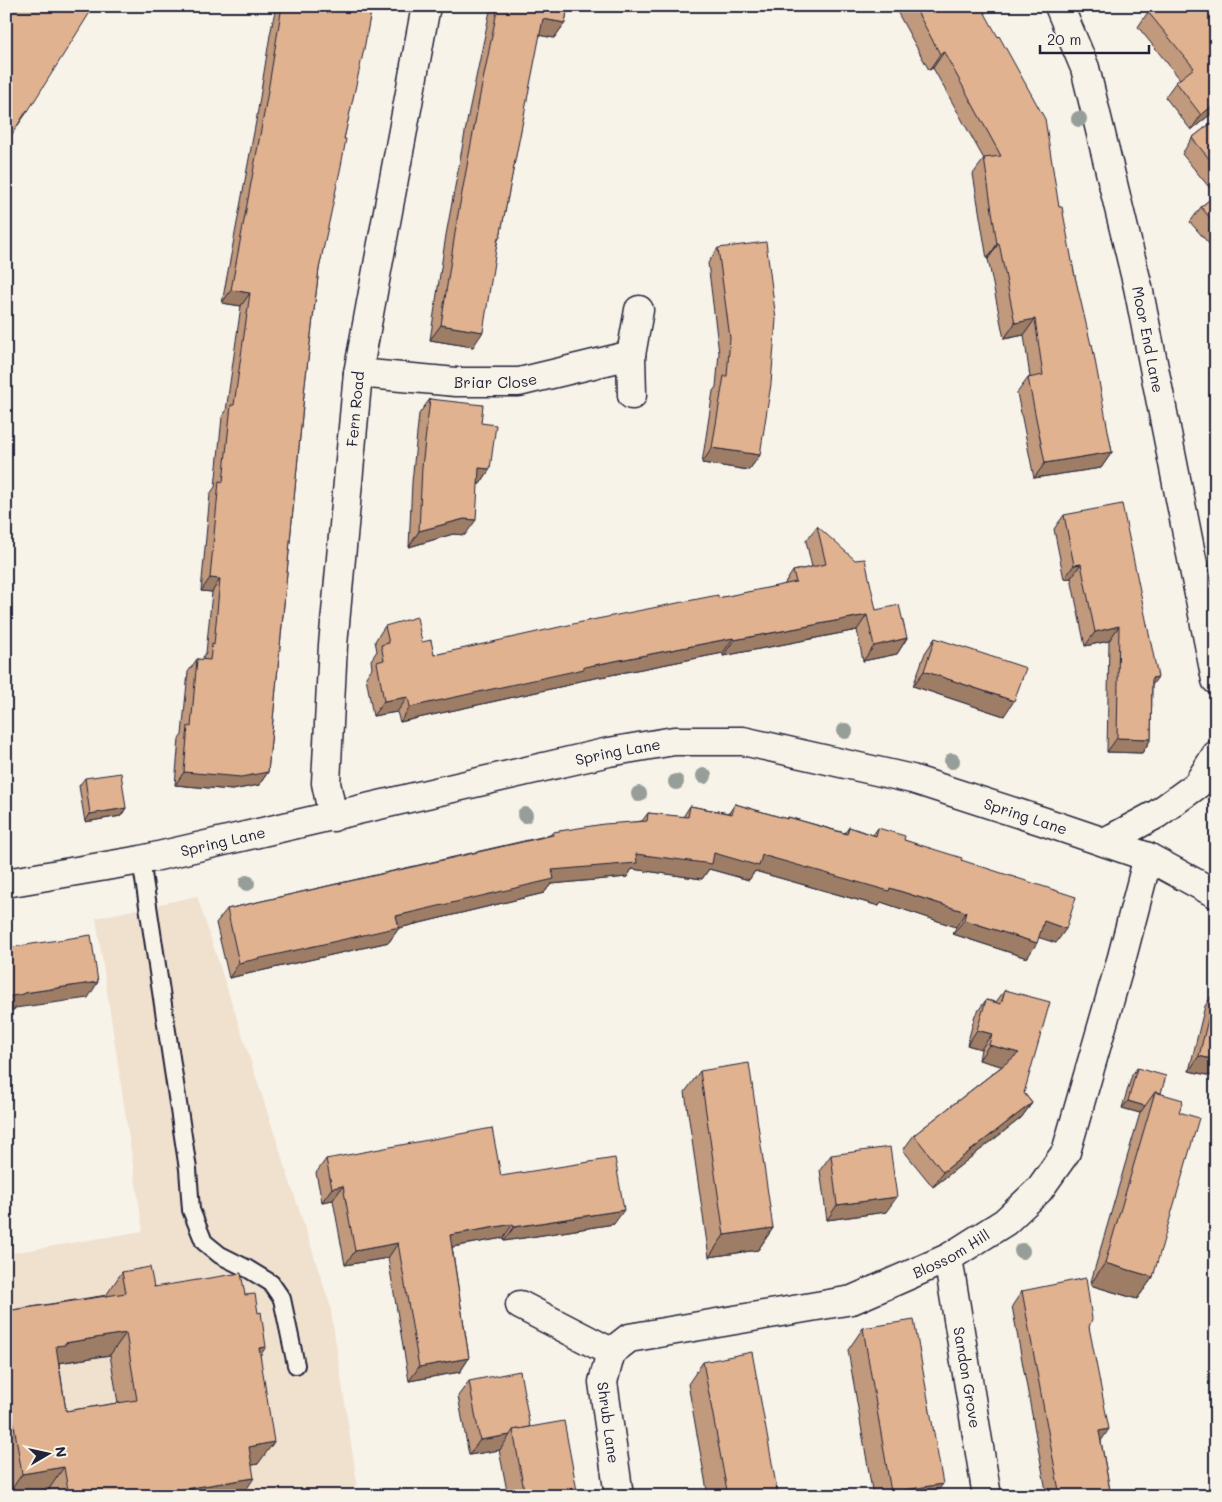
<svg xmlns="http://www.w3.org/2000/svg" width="1222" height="1502" font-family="Mali,sans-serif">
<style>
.built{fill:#f0e0ce}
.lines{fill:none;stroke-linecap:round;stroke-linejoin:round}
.lane-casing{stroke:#22223b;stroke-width:20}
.street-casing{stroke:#22223b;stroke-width:31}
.lane{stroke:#f7f3e8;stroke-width:16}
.street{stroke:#f7f3e8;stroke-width:28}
.tree{fill:#979e99}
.wall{fill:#c1997c;stroke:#22223b;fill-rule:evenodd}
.shaded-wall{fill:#9d7d65;stroke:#22223b}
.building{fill:#e0b290;stroke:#22223b;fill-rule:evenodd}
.labels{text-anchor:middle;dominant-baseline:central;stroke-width:4.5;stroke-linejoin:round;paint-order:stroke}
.street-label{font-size:15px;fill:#22223b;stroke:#f7f3e8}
</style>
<rect width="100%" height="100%" fill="#f7f3e8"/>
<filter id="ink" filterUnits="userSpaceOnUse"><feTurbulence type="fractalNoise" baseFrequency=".02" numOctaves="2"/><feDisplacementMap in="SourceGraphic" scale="10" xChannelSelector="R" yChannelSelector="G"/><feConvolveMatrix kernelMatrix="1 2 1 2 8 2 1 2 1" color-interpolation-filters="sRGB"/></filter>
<g filter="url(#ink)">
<!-- built -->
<path class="built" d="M197,896l133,409 27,178 -8,13h-343v-242l137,-23 -47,-313z"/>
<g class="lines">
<defs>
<path id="lane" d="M141,860l47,309 3,41 13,32 16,13 28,14 23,14 11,16 14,66"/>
<g id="street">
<path id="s1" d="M1059,6l26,62 53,219 78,393"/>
<path id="s2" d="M358,373l98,9h63l112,-27"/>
<path d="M632,395l-1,-40 8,-45"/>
<path id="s3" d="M333,817l-7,-34 7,-138 25,-272 68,-367"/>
<path d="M1105,842l52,-28 40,-29 19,-30"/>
<path id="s4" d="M6,883l135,-23 468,-108 65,-11h69l169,38 130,42 106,36 68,37"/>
<path id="s5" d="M948,1258l39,238"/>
<path id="s6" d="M520,1305l91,47 18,-14 223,-38 96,-42 57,-36 34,-32 27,-38 56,-195 26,-100"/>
<path id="s7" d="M611,1352l-8,30 16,114"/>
</g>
</defs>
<!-- lane casing -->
<use href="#lane" class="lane-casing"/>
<!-- street casing -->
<use href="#street" class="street-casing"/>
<!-- lane -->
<use href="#lane" class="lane"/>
<!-- street -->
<use href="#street" class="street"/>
</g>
<!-- trees -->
<g class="tree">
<circle cx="1079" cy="119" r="8"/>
<circle cx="845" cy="731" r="8"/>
<circle cx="952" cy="761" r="8"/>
<circle cx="704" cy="776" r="8"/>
<circle cx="676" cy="782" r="8"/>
<circle cx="639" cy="794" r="8"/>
<circle cx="525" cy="815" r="8"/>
<circle cx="247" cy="883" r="8"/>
<circle cx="1022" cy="1251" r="8"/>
</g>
<!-- wall -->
<g class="wall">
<path d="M6,6l22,105 -12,17z"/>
<path d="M276,6h96l-28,133 -25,130 -14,115 -37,388 -9,13 -27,5 -57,-5 4,-46 3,-4 6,-63 9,-13 6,1v-3l3,-4 6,-61 -11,-1 9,-97 5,-7 7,-70 4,-6 15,-105 -19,-3 35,-187 13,-81z"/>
<path d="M491,6h77l-3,17 -11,15 -15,-3 -39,202 -2,3 -25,107 -43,-7 16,-105 23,-124z"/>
<path d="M894,6h87l78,201 15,65 38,180 -11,16 -67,10 -17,-85 11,-15 2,-1 -6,-42 -20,4 -16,-80h-1l-14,-85 11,-15 -51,-91 -4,2z"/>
<path d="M1216,6v104l-25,20 -26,-33 11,-15 4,-3 -42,-52 10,-15z"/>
<path d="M1216,119v71l-3,2 -31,-38 10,-16z"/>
<path d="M1216,194v58l-26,-30 11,-15z"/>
<path d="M718,248l42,207 -11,15 -47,-7 11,-72 3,-4 3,-34 -11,-90z"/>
<path d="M1216,286v45l-7,-36z"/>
<path d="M430,399l51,24 9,46 -10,15h-2l-13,51 -12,-1 -44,13 3,-65 7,-68z"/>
<path d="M1064,515l88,170 -1,54 -9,14 -35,-1 2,-111 -24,5 -14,-68 -7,1 -10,-50z"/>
<path d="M817,526l59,84 31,28 -10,16 -34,7 -6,-31 -134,26v-3l-148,29 -2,2 -173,38 -3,-10 -24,4 -7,-39 6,-9 -1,-8 6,-9 -2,-10 10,-15 37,16 12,13 350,-70 9,-14 19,-4 -6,-26z"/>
<path d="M935,638l69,78 -91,-30 12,-33z"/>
<path d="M85,778l41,30 -5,8 -36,6 -6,-36z"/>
<path d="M735,804l52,15 1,-2 57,16 4,-6 24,8 5,-7 26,12 57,20 95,83 -17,-6 -12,21 -74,-24 3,-7 -75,-25 -2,4 -124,-35 -6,9 -40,-11 -7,10 -70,-10 -5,8 -76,7 -7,9 -145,35 -10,14 -160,36 -13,-55 11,-14 323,-74 3,-3 89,-11 6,-8 35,4 7,-11 39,7z"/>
<path d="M1005,990l19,103 8,10 -11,15 -88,69 -30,-37 11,-15 88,-69 -23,-6 2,-11 -14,-4 8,-30 11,-15 10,2z"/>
<path d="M1215,991h1v86l-27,-6 16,-65z"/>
<path d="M1137,1068l42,44 -26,165 -16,22 -47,-14 50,-172 -18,-5 10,-33z"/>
<path d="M700,1071l73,157 -15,22 -49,7 -24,-165z"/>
<path d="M831,1155l55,57 -59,8 -7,-50z"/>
<path d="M326,1159l175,17 113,48 -110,17 -1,-3 -51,9 17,111 -9,14 -51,9 -21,-123 -43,7 -12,-65 -11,2 -6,-29z"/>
<path d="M122,1272l32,15 91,8 15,61 -2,108 -6,1 -10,31h-192l-1,-7 -42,7 -1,-185 101,-16v-1zM110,1355l8,48 -52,8 -7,-48z"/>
<path d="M1022,1291l67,36 12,114 10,55h-64l-35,-190z"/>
<path d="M863,1328l71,168h-61l-25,-146z"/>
<path d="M703,1362l75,134h-70l-20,-112z"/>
<path d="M469,1381l61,46 48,69h-70l-9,-46 -30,5 -11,-59z"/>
<path d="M1216,1392v19l-3,-15z"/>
<path d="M1216,1470v10l-2,-8z"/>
</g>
<!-- shaded-wall -->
<g class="shaded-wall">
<path d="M543,19l22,4 -11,15 -22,-4z"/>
<path d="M944,52l-11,16 -4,2 11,-16z"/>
<path d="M1216,103v7l-25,20 10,-15z"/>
<path d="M999,243l-11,16h-1l10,-15z"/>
<path d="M231,290l19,3 -9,13 -19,-3z"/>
<path d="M1035,319l-11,16 -20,4 11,-16z"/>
<path d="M441,325l42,7 -10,15 -43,-7z"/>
<path d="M712,448l48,7 -11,15 -47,-7z"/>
<path d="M1112,452l-11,16 -67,10 11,-15z"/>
<path d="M479,468l11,1 -10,15 -12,-1z"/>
<path d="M464,519l12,1 -11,15 -12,-1 -44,13 10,-16z"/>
<path d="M1081,564l-10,14 -7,1 10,-14z"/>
<path d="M210,578l10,1 -8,13 -11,-1z"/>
<path d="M867,615l-10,15 -134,26 11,-16z"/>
<path d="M1119,626l-10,15 -24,5 10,-14z"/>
<path d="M733,638l-10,15 -148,29 -2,2 -173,38 10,-15 174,-40z"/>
<path d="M907,638l-10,16 -34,7 11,-15z"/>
<path d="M924,671l90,30 -10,15 -91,-30z"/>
<path d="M1158,677l-10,14 4,-13z"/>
<path d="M408,697l-11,15 -24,4 11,-15z"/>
<path d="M1117,738l34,1 -9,14 -35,-1z"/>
<path d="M184,772h84l-9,13 -27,5 -57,-5z"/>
<path d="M126,808l-5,8 -36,6 5,-8z"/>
<path d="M714,853l48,2 128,33 76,24 -10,15 -75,-25 -2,4 -124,-35 -6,9 -40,-11 -7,10 -70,-10 -5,8 -76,7 -7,9 -145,35 -10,14 -160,36 10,-15 313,-93 84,-16z"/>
<path d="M964,920l73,23 -10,15 -74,-24z"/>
<path d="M1044,921l22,8 -10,14 -22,-7z"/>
<path d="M98,982l-10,16 -73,10 -1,2 -8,1v-14l18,-4z"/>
<path d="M977,1030l15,4 -11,15 -14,-4z"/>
<path d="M989,1045l30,8 -11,15 -29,-8z"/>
<path d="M1199,1056l17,4v17l-27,-6z"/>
<path d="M1128,1101l17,5 -5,7 -18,-5z"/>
<path d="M1032,1103l-11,15 -88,69 10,-15z"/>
<path d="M343,1186l-10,14 -11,2 10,-14z"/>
<path d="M897,1197l-11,15 -59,8 10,-15z"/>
<path d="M624,1210l-10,14 -110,17 10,-14z"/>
<path d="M513,1224l-10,14 -62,11 9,-14z"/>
<path d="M773,1228l-15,22 -49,7 15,-22z"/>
<path d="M398,1243l-10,15 -43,7 10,-14z"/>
<path d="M1105,1263l48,14 -16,22 -47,-14z"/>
<path d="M126,1333l-16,22 -59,9 5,-18 9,-3z"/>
<path d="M266,1347l-15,22 8,-21z"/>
<path d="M469,1358l-9,14 -51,9 10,-14z"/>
<path d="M1109,1429l-10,15v-13z"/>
<path d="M510,1435l-10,15 -31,5 11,-15z"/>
<path d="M274,1442l-16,22 -24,5 15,-22z"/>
<path d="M64,1467l-15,22 -42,7 15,-22z"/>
<path d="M254,1478l-12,18h-101z"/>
<path d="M943,1484l-9,12h-45l2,-4z"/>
</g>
<!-- building -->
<g class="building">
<path d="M6,6h88l-66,105 -1,-1 -21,34z"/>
<path d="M282,6h90l-8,43 -20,90h2l-5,27 -22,103 -14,115 -37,388 -27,5 -57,-5 4,-46 3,1 6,-68 13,1 2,-16 2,1 6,-66 -10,-1 9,-97 4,1 8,-77h3l16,-112 -19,-3 35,-187z"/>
<path d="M498,6h70l-3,17 -22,-4 -43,218h-2l-15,95 -42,-7 16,-105 23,-125z"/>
<path d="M914,6h67l17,31 1,-1 46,83 14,88h3l12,65 17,73 1,-1 20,108 -67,11 -17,-85 15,-3 -8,-56 -20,4 -16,-80 -2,1 -13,-86 17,-2 -57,-104 -4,2z"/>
<path d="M1155,6h61v24h-1l-2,2 3,4v67l-15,12 -25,-33 18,-14 -46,-56z"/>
<path d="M1216,119v48l-24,-29z"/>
<path d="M1216,194v31l-15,-18z"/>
<path d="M766,242l10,77 -5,65 -11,71 -48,-7 12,-72h3l3,-38 -12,-90z"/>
<path d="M430,399l53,6 -2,18 15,2 -6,44 -11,-1 -3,52 -12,-1 -45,12 3,-64z"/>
<path d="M1122,504l36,173 -6,1 -1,61 -34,-1 2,-112 -24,6 -14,-68 -7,1 -10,-50z"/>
<path d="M817,526l38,34 10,-1 11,51 23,-5 8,33 -33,8 -7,-31 -133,25 -1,-2 -149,29v2l-174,38 -2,-10 -24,4 -7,-39 7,-2 -3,-15 8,-2 -4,-17 32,-9 5,25 9,-2 3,15 148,-33 136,-27v3l78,-16 -3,-11 33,-7z"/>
<path d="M935,638l91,30 -12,33 -90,-30z"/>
<path d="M121,773l5,35 -36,6 -5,-36z"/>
<path d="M6,785l4,22h-4z"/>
<path d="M735,804l52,15 1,-2 59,17 2,-7 27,9 2,-8 27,8 -1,4 58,18 -1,2 115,37 -10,32 -22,-8 -7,22 -73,-23 2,-8 -76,-24 -1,3 -127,-36 -3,11 -45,-13 -2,11 -76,-10 1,9 -85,7 2,9 -158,37 3,11 -160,36 -12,-54 326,-74v-3l51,-8 43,-3 1,-8 40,4 2,-11 42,8z"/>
<path d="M91,935l7,47 -74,11v1l-18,3v-49z"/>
<path d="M1005,990l45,12 -26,91 8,10 -89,69 -29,-37 105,-82 -30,-8 3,-11 -15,-4 9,-30 15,4z"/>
<path d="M1215,991h1v69l-17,-4z"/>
<path d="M749,1063l24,165 -49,7 -24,-164z"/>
<path d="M1137,1068l29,8 -5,17 -6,-1 -10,14 -17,-5z"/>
<path d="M1155,1092l28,8 -4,12 20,6 -46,159 -48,-14z"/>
<path d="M492,1128l9,48 114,-18 9,52 -110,17 -1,-3 -63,11 19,123 -50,9 -21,-124 -43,8 -12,-65 -11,2 -6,-29z"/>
<path d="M890,1147l7,50 -60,8 -6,-50z"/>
<path d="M150,1267l4,20 87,-14 4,22 10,-1 3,19 3,-1 5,35 -7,1 15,94 -25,5 5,31 -113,18h-72l-5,-29 -42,7 -16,-98v-65l120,-18 -4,-21zM126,1333l11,67 -71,11 -10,-65 9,-1v-2z"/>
<path d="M1086,1278l6,41 -3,8 20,102 -10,2 12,65h-51l-38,-205z"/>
<path d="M914,1320l29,164 -52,8 -28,-164z"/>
<path d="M752,1352l26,144h-50l-25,-134z"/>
<path d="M520,1371l10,56 -17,3 -3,5 -30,5 -11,-59z"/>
<path d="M564,1421l14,75h-53l-12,-66z"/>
</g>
</g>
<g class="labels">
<!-- street labels -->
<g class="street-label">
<text stroke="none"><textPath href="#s1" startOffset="346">Moor End Lane</textPath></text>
<text stroke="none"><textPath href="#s2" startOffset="138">Briar Close</textPath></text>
<text stroke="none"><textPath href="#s3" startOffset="410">Fern Road</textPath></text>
<text stroke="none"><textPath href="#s4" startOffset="626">Spring Lane</textPath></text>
<text stroke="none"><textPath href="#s4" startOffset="1045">Spring Lane</textPath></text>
<text stroke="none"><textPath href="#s4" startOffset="221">Spring Lane</textPath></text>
<text stroke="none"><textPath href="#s6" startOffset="461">Blossom Hill</textPath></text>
<text stroke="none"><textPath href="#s5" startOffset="121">Sandon Grove</textPath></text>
<text stroke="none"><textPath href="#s7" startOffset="72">Shrub Lane</textPath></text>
</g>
</g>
<!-- margin -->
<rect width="1222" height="1502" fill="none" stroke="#f7f3e8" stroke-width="25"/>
<rect x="12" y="12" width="1197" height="1477" fill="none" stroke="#22223b" stroke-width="2" filter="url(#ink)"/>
<!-- north arrow -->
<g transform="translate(48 1454) rotate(81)" stroke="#f7f3e8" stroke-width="4" paint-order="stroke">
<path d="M0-4L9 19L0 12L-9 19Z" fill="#22223b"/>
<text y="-8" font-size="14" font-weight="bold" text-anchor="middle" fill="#22223b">N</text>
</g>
<!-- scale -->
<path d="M1040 45v8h109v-8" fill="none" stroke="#22223b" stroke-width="2.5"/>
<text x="1047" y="45" font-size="15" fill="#22223b" stroke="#f7f3e8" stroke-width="4" paint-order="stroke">20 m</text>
</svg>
